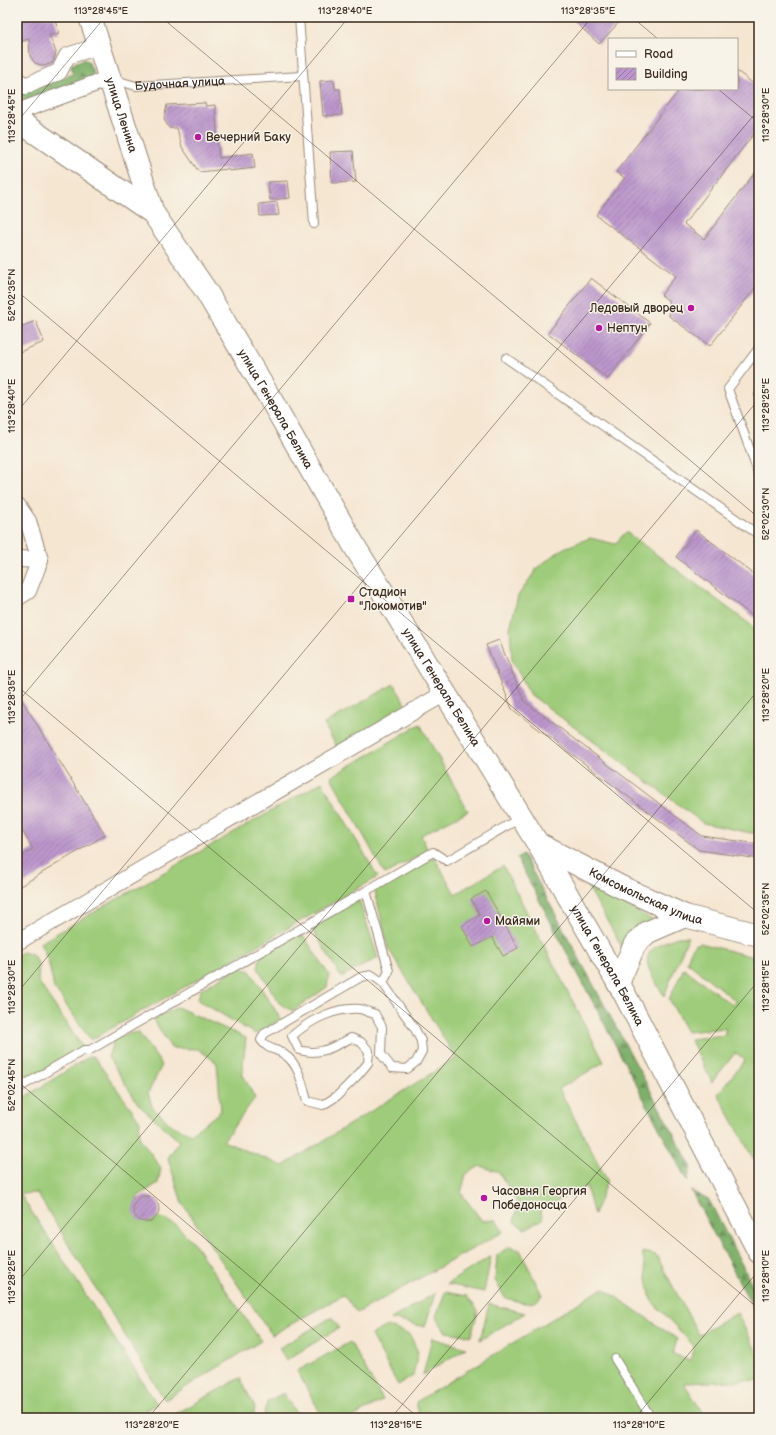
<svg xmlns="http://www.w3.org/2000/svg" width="776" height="1435" font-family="'Balsamiq Sans',sans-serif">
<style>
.grass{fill:#9fcc7a;stroke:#6d7b4c}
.forest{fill:url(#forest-firs);stroke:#5d6d44}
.building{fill:url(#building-hatch)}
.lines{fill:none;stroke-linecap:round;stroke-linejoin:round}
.service-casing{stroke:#988878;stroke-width:10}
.minor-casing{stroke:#988878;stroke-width:18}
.secondary-casing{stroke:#988878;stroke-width:24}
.service{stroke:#fff;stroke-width:8}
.minor{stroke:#fff;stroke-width:16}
.secondary{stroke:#fff;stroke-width:22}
.ticks{fill:none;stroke:#3b2a1e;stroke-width:1;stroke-opacity:0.45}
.poi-dot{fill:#b5179e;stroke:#f7f3e8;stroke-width:1.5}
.labels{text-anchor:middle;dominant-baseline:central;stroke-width:3;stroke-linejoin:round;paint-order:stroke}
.street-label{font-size:12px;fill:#3b2a1e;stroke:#f7f3e8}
.poi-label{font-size:12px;fill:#3b2a1e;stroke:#f7f3e8;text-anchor:start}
.neatline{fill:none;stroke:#3b2a1e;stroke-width:1.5}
.ticks-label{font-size:10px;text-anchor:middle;fill:#3b2a1e}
</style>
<defs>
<pattern id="forest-firs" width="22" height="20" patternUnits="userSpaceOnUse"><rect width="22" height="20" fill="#7fb06a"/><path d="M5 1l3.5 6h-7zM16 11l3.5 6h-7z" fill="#698f57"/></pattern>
<pattern id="building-hatch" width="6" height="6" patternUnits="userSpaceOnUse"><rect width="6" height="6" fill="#bb95cc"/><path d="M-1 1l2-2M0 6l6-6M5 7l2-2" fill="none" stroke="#997aa5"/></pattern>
</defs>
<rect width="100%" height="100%" fill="#f7f3e8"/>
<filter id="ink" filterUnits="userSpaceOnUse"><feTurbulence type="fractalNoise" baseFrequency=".025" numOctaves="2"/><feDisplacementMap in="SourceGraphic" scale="8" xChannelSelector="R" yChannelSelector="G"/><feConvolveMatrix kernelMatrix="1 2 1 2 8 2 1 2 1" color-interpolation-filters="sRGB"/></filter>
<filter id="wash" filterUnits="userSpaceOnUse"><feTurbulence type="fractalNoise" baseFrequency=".012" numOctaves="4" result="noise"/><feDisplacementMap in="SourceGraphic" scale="16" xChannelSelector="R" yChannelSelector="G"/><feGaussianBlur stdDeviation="0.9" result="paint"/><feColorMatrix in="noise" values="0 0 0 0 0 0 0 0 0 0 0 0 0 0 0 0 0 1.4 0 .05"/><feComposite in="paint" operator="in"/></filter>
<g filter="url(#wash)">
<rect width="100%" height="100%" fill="#f5e6d1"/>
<!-- grass -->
<g class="grass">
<path d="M759,387v59l-4,-18 4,-27 -7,-5z"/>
<path d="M626,532l133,99v201l-8,1 -48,-10 -172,-128 -19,-34 -2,-33 8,-32 20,-29 26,-19 26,-10 25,6z"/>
<path d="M394,684l14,24 -70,41 -14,-25z"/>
<path d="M420,724l48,87 -47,24 7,16 -43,23 -54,-97z"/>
<path d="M322,782l56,95 -287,163 -37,-52 -6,-28 -8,-17z"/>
<path d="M434,857l21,37 48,-28 101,196 -45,27 48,91 -13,35 -8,-29 -46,24 3,9 -18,10 -11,-7 4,-18 -19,-32 -19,-6 -14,8 -5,19 21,28 14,-1 7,12 -146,81 -14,-18 -71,40 -90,-132 -14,-45 11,-17 -40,-36 -31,-48 7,-21 23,-4 24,33 -14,28 4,13 19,19 20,9 30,-23 -4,-48 -19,-14 -27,-1 -17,-28 23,-13 69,31 -4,35 13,25 -32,43 60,25 173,-108 -68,-110 -13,-57z"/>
<path d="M586,883l74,41 -36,27z"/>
<path d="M359,900l19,58 -37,19 -28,-47 4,-9z"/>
<path d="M296,934l9,4 24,37 -2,12 -34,24 -14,-8 -21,-35 2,-12z"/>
<path d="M678,937h10l-24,59c-19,-32 -30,-45 14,-59z"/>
<path d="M700,943l53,14 3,33h3v179l-41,-75 27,-34 -10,-7 -23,29 -22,-43 35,-4v-7l-38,4 -18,-33 15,-31 48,37 4,-4 -49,-39c3,-9 4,-17 13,-19z"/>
<path d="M23,952l9,2 7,11 -1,16 45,67 -66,39v-132z"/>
<path d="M239,967l11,4 31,48 -26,15 -57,-34 2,-10z"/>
<path d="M90,1056l4,1 46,64 -1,16 22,31 -3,15 -21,14v16l27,6 13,7 16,16 68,99 -96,59 -128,-207 -17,1 137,210 -23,14h-117v-316z"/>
<path d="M509,1247l11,3 22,45c-10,14 -23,6 -37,3l-10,-18 2,-25z"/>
<path d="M642,1252l14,3 43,80 38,-22 22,43v24l-75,3 22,35h-286l-4,-16 187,-114 74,51 -4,15 17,7 4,-15 -43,-46z"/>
<path d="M491,1256l-7,36 -37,-8z"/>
<path d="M445,1292l22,4 11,15 -7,25 -25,-4 -10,-15z"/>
<path d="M435,1293l-10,34 -34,-8z"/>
<path d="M489,1304l36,9 -45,27z"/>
<path d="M332,1317l7,11 -53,32 -7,-12z"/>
<path d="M387,1326l23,9 8,17 -5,24 -15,9 -27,-50z"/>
<path d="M432,1338l34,10 -43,27z"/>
<path d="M350,1342l33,58 -32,18h-28l-26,-47z"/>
<path d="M240,1378l15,29 -2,11h-77l-2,-3z"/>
<path d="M283,1393l16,25h-36l4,-16z"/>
</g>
<!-- forest -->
<g class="forest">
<path d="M83,59l5,2 6,13 -5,6 -65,22 -7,-6v-5l3,2 53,-19 -2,-9z"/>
<path d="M523,854l168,312 -4,15 -170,-323z"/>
<path d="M691,1191l18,9 50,98v21z"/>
</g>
<g id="blocks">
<!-- building -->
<g class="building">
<path d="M17,17h37l5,16 -10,2 7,17 -2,8 -2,3 -8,3 -9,-3 -5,-7 -1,-17 -12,3z"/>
<path d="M570,17h54l-25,27z"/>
<path d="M737,71l22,17v39l-75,97 20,15 55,-72v116l-49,63 -41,-30v-15l-8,-6 15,-19 -80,-61 29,-37 -9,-6 64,-83h57z"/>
<path d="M334,80l1,9h5l2,26 -19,1 -3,-35z"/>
<path d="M205,103l1,3 9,-1 4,53 34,-5 2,15 -26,3 -1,-2 -29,3 -17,-25 -5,-19h-8l-5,-9 3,-14z"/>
<path d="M353,151l3,31 -24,1 -2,-31z"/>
<path d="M288,181l2,17 -20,2 -2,-18z"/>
<path d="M277,202l2,13 -19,1 -1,-12z"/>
<path d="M591,278l59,45 -42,56 -60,-46z"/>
<path d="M36,321l8,21 -27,11v-25z"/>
<path d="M696,530l63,48v43l-83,-64z"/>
<path d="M499,640l25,61 178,135 57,8v15l-60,-9 -187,-141 -26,-64z"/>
<path d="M17,692l88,143 -88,53v-29l16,-10 -16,-27z"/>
<path d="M486,891l32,57 -15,8 -11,-19 -19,10 -11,-21 18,-11 -9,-16z"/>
<circle cx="146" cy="1209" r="13"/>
</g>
</g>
</g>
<g filter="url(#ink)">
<use href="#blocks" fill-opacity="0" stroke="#988878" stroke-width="1"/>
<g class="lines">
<defs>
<g id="service">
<path d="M299,17l15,207"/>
<path id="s1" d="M112,79l24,7 166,-10"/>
<path d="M759,348l-31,41 31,86"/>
<path d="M506,358l253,177"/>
<path d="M372,975l11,8 32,46 6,12 1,10 -6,11 -9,7 -15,-1 -11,-14 1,-27 -7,-13c-5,-1 -10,-4 -15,-5 -25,-2 -50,11 -68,27l7,14c21,6 34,-3 52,-12l10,4 8,9 -1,12 -10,12 -21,21 -14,9 -16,-4c-4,-15 -8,-37 -22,-46 -9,-7 -16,-4 -24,-15l3,-6 97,-57z"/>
<path d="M383,983l6,-12 -23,-80 67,-39 14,9 73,-43"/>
<path d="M17,1089l67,-39h6l276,-159"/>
<path d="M615,1359l36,59"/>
</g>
<g id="minor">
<path d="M17,80l8,6 34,-14 8,-16 32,-10"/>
<path d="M17,112l93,-34"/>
<path d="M17,505l11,16 12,39 -12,31 -11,7"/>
<path d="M17,559l23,1"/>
<path d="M17,942l428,-249"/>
</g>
<g id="secondary">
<path id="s2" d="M90,17l63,196"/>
<path id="s3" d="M17,120l136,93 53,78 68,114 81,142 183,297 86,149 135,259"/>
<path id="s4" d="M538,844l83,43 64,29 74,19"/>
<path d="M618,983l17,-39 13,-12 37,-16"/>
</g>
</defs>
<!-- service casing -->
<use href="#service" class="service-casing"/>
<!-- minor casing -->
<use href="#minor" class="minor-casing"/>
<!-- secondary casing -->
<use href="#secondary" class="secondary-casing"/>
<!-- service -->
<use href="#service" class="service"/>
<!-- minor -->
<use href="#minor" class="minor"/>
<!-- secondary -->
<use href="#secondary" class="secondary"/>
</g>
</g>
<!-- ticks -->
<path class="ticks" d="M161,17l598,501M632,17l26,22M718,89l41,34M17,122l88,-105M17,291l742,623M17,412l332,-395M17,686l742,623M17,703l575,-686M17,993l742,-884M17,1081l402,337M17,1283l742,-884M148,1418l611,-729M391,1418l368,-438M635,1418l124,-148"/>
<!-- markers -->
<g class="poi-dot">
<circle cx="198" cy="137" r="4"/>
<circle cx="691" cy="308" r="4"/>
<circle cx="599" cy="328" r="4"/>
<rect x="347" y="595" width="8" height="8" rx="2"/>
<circle cx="487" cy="921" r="4"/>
<circle cx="484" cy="1198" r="4"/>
</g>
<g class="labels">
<!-- street labels -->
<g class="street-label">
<text stroke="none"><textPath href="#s1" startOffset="69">Будочная улица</textPath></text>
<text stroke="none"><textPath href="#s2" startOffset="103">улица Ленина</textPath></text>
<text stroke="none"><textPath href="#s3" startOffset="396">улица Генерала Белика</textPath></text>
<text stroke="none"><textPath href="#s3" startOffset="720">улица Генерала Белика</textPath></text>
<text stroke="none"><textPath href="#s4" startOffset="120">Комсомольская улица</textPath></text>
<text stroke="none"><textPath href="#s3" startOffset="1044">улица Генерала Белика</textPath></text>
</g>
<!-- poi labels -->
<g class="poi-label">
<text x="206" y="137">Вечерний Баку</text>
<text x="683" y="308" text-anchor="end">Ледовый дворец</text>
<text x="607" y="328">Нептун</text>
<text x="359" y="592">Стадион<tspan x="359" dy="14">"Локомотив"</tspan></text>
<text x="495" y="921">Майями</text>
<text x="492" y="1191">Часовня Георгия<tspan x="492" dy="14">Победоносца</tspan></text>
</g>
</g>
<!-- margin -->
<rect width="776" height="1435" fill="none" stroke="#f7f3e8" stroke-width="44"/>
<!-- legend -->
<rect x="608" y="38" width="130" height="52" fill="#f7f3e8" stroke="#aca397"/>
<rect x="616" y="51" width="20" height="6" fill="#ffffff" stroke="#aca397"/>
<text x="644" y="58" font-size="12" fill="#3b2a1e">Road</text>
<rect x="616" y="68" width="20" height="12" fill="url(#building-hatch)" stroke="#aca397"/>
<text x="644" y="78" font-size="12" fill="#3b2a1e">Building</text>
<rect x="22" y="22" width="732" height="1391" class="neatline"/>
<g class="ticks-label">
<text x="101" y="14">113°28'45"E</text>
<text x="345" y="14">113°28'40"E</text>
<text x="588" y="14">113°28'35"E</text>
<text transform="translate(765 115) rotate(-90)" y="4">113°28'30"E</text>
<text transform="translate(11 116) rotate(-90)" y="4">113°28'45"E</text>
<text transform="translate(11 295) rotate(-90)" y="4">52°02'35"N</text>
<text transform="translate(765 405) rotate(-90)" y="4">113°28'25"E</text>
<text transform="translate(11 406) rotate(-90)" y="4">113°28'40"E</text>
<text transform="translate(765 514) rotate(-90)" y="4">52°02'30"N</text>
<text transform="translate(765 695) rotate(-90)" y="4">113°28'20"E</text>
<text transform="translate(11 697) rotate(-90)" y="4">113°28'35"E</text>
<text transform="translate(765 909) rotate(-90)" y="4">52°02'35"N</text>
<text transform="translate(765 986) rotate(-90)" y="4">113°28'15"E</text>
<text transform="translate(11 987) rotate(-90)" y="4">113°28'30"E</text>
<text transform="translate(11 1085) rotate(-90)" y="4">52°02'45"N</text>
<text transform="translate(765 1276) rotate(-90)" y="4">113°28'10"E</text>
<text transform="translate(11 1277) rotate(-90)" y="4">113°28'25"E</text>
<text x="152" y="1428">113°28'20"E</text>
<text x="396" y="1428">113°28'15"E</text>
<text x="639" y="1428">113°28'10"E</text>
</g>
</svg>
